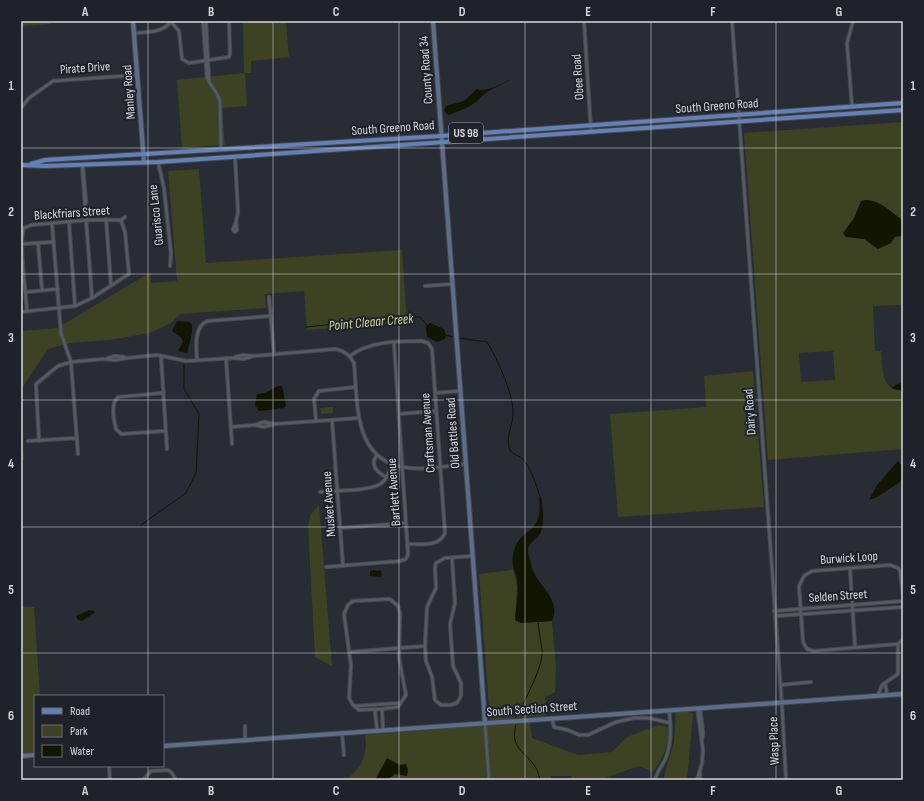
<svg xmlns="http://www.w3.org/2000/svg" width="924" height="801" font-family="'Sofia Sans Condensed',sans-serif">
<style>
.green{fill:#3d4222;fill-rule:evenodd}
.water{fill:#121500}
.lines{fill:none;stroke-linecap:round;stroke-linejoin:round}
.stream{stroke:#121500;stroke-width:1}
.street-casing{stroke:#44474e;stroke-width:4.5}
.secondary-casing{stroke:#44474e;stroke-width:6}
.primary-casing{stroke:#44474e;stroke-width:6}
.street{stroke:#565b63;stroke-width:2.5}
.secondary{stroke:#5d6e8d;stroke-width:4}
.primary{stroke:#6481b7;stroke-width:4}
.grid{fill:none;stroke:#d6d8de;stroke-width:1;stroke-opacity:0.55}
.labels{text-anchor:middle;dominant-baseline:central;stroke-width:4;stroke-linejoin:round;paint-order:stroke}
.shield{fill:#1e222a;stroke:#9fa1a8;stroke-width:1}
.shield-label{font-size:12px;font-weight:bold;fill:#d6d8de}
.street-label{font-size:13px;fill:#d6d8de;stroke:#1e222a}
.water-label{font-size:14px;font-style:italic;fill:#cdd794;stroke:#1e222a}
.neatline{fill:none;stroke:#d6d8de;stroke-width:1.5}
.grid-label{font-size:13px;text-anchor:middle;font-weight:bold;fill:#d6d8de}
</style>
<rect width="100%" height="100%" fill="#282c34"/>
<!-- green -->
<g class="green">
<path d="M22,21h29v3l-29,2z"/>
<path d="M243,21h43l3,36 -38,4v12h-6l2,33 -25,2 3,37 -43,3 -5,-68 67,-7z"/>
<path d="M903,122v183l-30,1 2,45h6c2,17 -1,39 22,40v58l-135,11 -24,-327zM833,351l2,29 -34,2 -2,-29z"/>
<path d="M199,169l7,94 196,-13 5,73 -100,7 -3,-39 -39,3 1,14 -86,6 -9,9 -21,10 -41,7 -39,3 -22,6 -27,41v-59l36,-3 94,-56v11l26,-2 -9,-110z"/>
<path d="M753,371l11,136 -146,10 -8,-103 96,-7 -2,-31z"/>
<path d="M21,406l3,54 -3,1z"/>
<path d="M333,407v6l-12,1 -1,-6z"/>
<path d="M319,505l13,161 -17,-9 -7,-131 3,-12z"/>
<path d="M513,570l4,17 -2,33 6,3 31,-2 4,48 -1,23 -10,5 2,18 -57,5 -11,-146z"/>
<path d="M21,607h13l6,89h-5v61l-14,1z"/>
<path d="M676,711h12l5,3 -6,66h-24l11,-38z"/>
<path d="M530,722l2,16 46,17 34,-3 15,-15 31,-12 10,2c2,18 -5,31 -15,45l-14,-6 -40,14h-26l-2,-4h-20v4h-203c3,-6 7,-8 11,-13 6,-9 8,-21 6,-32z"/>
</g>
<!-- water -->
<g class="water">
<path d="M511,79c-6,4 -23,11 -28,16 -8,10 -22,16 -35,20l-4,-5 2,-4 18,-5 13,-12c9,4 26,-6 34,-10z"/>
<path d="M865,200c16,0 25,12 38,20v16l-8,1 -4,6 -13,6 -14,-10 -18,-2 -3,-4 11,-15 7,-17z"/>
<path d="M177,321l12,1 3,3v8l-5,20 -9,-2 5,-9 -2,-5 -9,-6z"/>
<path d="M430,323l14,6 2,6 -1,4 -8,3 -10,-5 -1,-11z"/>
<path d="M903,381v10l-12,-3z"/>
<path d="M278,386h4l4,20 -2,2 -25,3 -4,-6 2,-11 8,-1z"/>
<path d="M898,461l5,6v13l-26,17 -8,3 8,-15z"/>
<path d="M541,497c2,11 4,27 -1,37 -3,5 -10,8 -12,14 -1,4 2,11 3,15 2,21 32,34 21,58l-31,2 -6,-3c1,-13 4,-28 2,-41 -2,-8 -6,-15 -4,-24 5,-30 31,-17 26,-57z"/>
<path d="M373,570l8,1 1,6 -12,-1v-4z"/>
<path d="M89,610l5,1v2l-12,8 -4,-1 -2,-4z"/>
<path d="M387,758l13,7 6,-1 2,6 -1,6 -12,-2 -8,6h-12z"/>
</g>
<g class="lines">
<!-- stream -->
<g class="stream">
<path d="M306,327l76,-8 38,-2 7,8"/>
<path d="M446,335l7,2"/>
<path d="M459,338l28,4c10,16 27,53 26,72 0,10 -7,22 -4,33 1,7 9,8 13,11 7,6 16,30 18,39"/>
<path d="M141,525l45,-32 10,-20 3,-59 -15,-25v-24"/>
<path d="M515,719c8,-15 29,-53 27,-69 -1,-9 -3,-18 -4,-27"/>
<path d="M516,725c-7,24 10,26 20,43 2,3 3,8 4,12"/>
</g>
<defs>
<g id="street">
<path d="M203,21l4,56c3,10 11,14 13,25l1,47"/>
<path d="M206,21l3,61"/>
<path d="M584,21l7,110"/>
<path d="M732,21l50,685 4,74"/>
<path d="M171,22l8,9 3,28 7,4 40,-6 1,-4 -1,-32"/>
<path d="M134,33c15,-1 28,0 38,-12"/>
<path d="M852,106l-5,-63 6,-22"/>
<path d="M21,108l8,-10 24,-17 84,-6"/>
<path d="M235,156l3,56 -2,10"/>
<path d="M158,162l6,26 7,66 -1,12"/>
<path d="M82,165l10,133"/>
<path d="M83,167l3,35"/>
<path d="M106,219l5,66"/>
<path d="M121,220l4,-3"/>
<path d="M69,222l6,84"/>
<path d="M236,222l1,8 -2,2 -2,-2z"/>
<path d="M52,224l9,109 10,29 32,-3 13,1 11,-2 30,-3 29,6 48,-3 10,1 9,-3"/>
<path d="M24,228l7,-3 56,-5h34"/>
<path d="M24,228c-6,13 2,65 3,83"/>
<path d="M38,243l4,47"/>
<path d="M22,244l32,-2"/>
<path d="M425,286l27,-2"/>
<path d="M26,292l32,-3"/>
<path d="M269,297l5,57"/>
<path d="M21,312l54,-6 17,-8 37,-24 -4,-42 -4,-12"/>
<path d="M161,356l6,93"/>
<path d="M350,356c19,-15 49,-15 72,-15l6,2 4,6 13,184c-5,14 -25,11 -37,11"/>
<path d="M235,357l8,-2 10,1 83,-7c9,2 14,6 18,14 4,43 -1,100 56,105 18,2 38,-2 55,-4"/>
<path d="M108,358l7,-2 9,1"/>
<path d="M226,358l6,86"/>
<path d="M197,360c-1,-12 -3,-35 11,-39l63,-5"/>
<path d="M163,393l-45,4c-8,7 -4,23 -2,32l5,5 44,-3"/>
<path d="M435,393l25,-2"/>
<path d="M399,414l37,-3"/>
<path d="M316,420l-2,-21 5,-8 37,-4"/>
<path d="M332,420l26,-2"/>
<path d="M274,424l-10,-2 -10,3 10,2 10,-3 58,-4 11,146"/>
<path d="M231,427l23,-2"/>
<path d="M28,441l49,-3"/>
<path d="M39,441l-3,-57 22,-18 13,-4 7,92"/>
<path d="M377,455c-8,10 0,17 9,22"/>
<path d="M320,492c14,-2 55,0 64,-11 3,-4 6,-11 8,-17"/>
<path d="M341,528l65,-5"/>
<path d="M326,567l74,-6 6,-2 2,-5 -14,-211"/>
<path d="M850,568l5,79"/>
<path d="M903,595l-3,-24 -2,-3 -8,-3 -78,6 -8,5 -5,10 4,56 4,7 7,2 84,-7 5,-4"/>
<path d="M774,611l129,-10"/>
<path d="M775,616l128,-9"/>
<path d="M425,646l1,15 6,16 3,23 6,5h9l7,-2 4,-7v-13l-8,-17 -3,-42 5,-21 -3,-45"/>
<path d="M350,652l75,-6 2,-39 9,-19 -1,-20 1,-5 9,-5 28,-2"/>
<path d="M885,683l2,12"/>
<path d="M780,685l31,-3"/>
<path d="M878,695l4,-10 16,-11v-30"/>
<path d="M355,706l46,-3"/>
<path d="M700,708l3,25 -1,7"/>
<path d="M382,709l-23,1 -6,-5 -4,-7 2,-32 -7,-52 4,-9 5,-4 37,-2 8,7 2,8 -1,44 7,37 -8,12 -16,2 1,21"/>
<path d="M375,710l2,20"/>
<path d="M552,718l2,9 14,3 11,5h9l28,-13 18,-4h15l21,5"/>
<path d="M485,723l4,57"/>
<path d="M342,733l2,22"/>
<path d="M245,740v-14"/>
<path d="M109,766l1,14"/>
<path d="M21,779v1"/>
<path d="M143,780l8,-9 17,-1 4,3 4,7"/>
<path d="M655,780c2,-8 6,-13 10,-20 7,-17 6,-33 4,-50"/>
<path d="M697,780l5,-17 1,-13 -5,-37 2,-5"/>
<path d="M700,780v-9"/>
</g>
<g id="secondary">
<path d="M133,21l11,141"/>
<path d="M433,21l52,701"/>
<path d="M163,746l740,-52"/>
<path d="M21,756l14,-1"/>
</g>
<g id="primary">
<path d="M31,164l14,-4 396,-24 462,-33"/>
<path d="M21,165l24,1 113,-4 745,-52"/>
</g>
</defs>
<!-- street casing -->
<use href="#street" class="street-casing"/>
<!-- secondary casing -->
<use href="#secondary" class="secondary-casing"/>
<!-- primary casing -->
<use href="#primary" class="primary-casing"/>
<!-- street -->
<use href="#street" class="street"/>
<!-- secondary -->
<use href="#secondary" class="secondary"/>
<!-- primary -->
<use href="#primary" class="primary"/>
</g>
<!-- grid -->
<path class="grid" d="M148,21v675M273,21v759M399,21v759M525,21v759M651,21v759M776,21v759M21,148h882M21,274h882M21,400h882M21,527h882M21,653h882M148,766v14"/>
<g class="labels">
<!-- shield labels -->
<rect class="shield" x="449" y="123" width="34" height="20" rx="3"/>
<g class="shield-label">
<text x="466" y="133">US 98</text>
</g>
<!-- street labels -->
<g class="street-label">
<text transform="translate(85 68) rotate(-4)">Pirate Drive</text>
<text transform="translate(426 70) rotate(-94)">County Road 34</text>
<text transform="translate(578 77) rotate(-94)">Obee Road</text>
<text transform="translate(129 92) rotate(-94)">Manley Road</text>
<text transform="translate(717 106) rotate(-4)">South Greeno Road</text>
<text transform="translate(393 128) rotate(-4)">South Greeno Road</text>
<text transform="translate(72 213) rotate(-4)">Blackfriars Street</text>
<text transform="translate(156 215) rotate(-96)">Guarisco Lane</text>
<text transform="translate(750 412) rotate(-94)">Dairy Road</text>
<text transform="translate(428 433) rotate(-94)">Craftsman Avenue</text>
<text transform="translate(453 433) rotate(-94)">Old Battles Road</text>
<text transform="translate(394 492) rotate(-94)">Bartlett Avenue</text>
<text transform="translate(329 504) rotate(-94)">Musket Avenue</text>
<text transform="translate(849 558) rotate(-4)">Burwick Loop</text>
<text transform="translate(838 596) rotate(-4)">Selden Street</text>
<text transform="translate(532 709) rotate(-4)">South Section Street</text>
<text transform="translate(774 741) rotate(-92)">Wasp Place</text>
</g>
<!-- water labels -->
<g class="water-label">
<text transform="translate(371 322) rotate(-5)">Point Cleaar Creek</text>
</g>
</g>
<!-- border -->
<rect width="924" height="801" fill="none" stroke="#1e222a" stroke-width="44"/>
<!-- legend -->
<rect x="34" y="695" width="130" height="72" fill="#1e222a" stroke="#686b72"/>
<rect x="42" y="708" width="20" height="6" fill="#6481b7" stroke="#686b72"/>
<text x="70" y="715" font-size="12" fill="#d6d8de">Road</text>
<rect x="42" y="725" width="20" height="12" fill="#3d4222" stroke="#686b72"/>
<text x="70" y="735" font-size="12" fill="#d6d8de">Park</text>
<rect x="42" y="745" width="20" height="12" fill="#121500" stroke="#686b72"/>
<text x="70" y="755" font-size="12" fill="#d6d8de">Water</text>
<rect x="22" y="22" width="880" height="757" class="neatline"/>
<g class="grid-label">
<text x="85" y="16">A</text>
<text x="211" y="16">B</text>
<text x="336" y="16">C</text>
<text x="462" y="16">D</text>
<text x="588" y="16">E</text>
<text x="713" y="16">F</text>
<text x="839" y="16">G</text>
<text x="11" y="90">1</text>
<text x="913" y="90">1</text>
<text x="11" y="216">2</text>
<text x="913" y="216">2</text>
<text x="11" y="342">3</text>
<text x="913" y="342">3</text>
<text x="11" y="468">4</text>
<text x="913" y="468">4</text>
<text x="11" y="594">5</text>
<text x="913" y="594">5</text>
<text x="11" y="720">6</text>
<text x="913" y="720">6</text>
<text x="85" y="795">A</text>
<text x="211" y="795">B</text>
<text x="336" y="795">C</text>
<text x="462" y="795">D</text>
<text x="588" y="795">E</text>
<text x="713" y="795">F</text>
<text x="839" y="795">G</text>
</g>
</svg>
